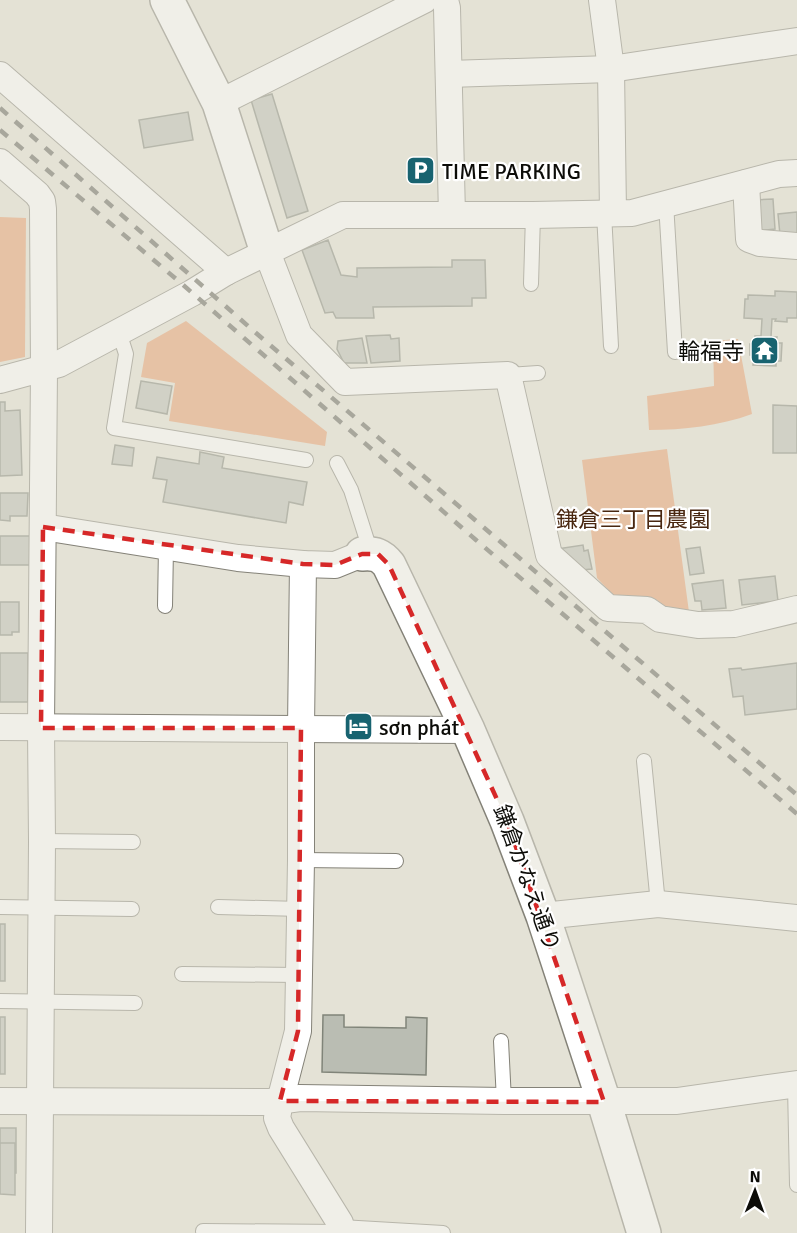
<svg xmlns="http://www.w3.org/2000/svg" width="797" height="1233" font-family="Signika,'Noto Sans JP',sans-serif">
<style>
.green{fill:#e89c6c}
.building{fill:#babdb3;stroke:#808479;stroke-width:1.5}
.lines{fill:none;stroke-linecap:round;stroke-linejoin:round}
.lane-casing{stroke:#848278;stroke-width:16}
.street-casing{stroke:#848278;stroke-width:28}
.secondary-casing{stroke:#848278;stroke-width:36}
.lane{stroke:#fff;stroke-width:14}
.street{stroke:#fff;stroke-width:26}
.secondary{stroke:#fff;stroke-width:33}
.rail{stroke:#605f58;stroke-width:4.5;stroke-dasharray:10 10;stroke-linecap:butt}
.marked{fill:none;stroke:#d62828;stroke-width:4.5;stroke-dasharray:12 8;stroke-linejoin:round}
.labels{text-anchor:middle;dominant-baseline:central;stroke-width:4.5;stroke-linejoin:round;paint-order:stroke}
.poi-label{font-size:22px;fill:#0c0c08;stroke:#fff;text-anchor:start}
.park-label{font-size:22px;fill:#492710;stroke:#fff}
.street-label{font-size:22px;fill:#0c0c08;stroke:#fff}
</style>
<rect width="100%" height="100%" fill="#e4e2d6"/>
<!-- green -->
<g class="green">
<path d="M0,217l26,1 -1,139 -25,5z"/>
<path d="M186,321l141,111 -2,14 -156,-25 6,-38 -34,-6 6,-34z"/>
<path d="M738,339l14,75c-33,12 -68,16 -103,16l-2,-34 67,-10 -1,-45z"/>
<path d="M667,449l22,163 -23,-3 -9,-9 -42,-3 -18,-19 -15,-118z"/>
</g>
<!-- building -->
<g class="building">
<path d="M272,94l36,117 -21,7 -36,-118z"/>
<path d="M188,112l5,28 -49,8 -5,-28z"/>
<path d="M773,199l2,30 -18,2 -2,-31z"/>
<path d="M797,212v22l-17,1 -2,-21z"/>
<path d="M328,240l13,35 16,2v-9l95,-1v-7h33l1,38h-14v8l-99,1 1,11h-38l-3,-6 -8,1 -23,-63z"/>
<path d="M775,291l22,1v26h-10v4l-12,-1 1,-2h-4l-1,18h6l-1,6h6l-1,18h-5v5l-23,-1 1,-10h-4v-11h4l1,-8h6l1,-17 -18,-1 1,-19h3v-4l27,1z"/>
<path d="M390,335l1,4 8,-1 1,23 -29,2 -5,-27z"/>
<path d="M362,338l5,25h-23l-7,-14 1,-8z"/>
<path d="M141,381l31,5 -5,28 -31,-6z"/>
<path d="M0,402h5v9l15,-1 2,65 -22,1z"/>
<path d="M773,405l24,1v47h-24z"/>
<path d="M115,445l19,3 -2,18 -20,-2z"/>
<path d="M200,452l24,5 -2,11 85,14 -4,23 -14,-3 -3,21 -123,-21 4,-22 -14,-2 4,-21 42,7z"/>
<path d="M0,493h28l-1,23h-17v5l-10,-1z"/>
<rect x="0" y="536" width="30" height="29"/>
<path d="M583,545l1,6 4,-1 4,19 -11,1 -24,-21z"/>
<path d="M700,547l4,26 -14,2 -4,-26z"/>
<path d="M775,576l3,25 -36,4 -3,-25z"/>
<path d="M723,580l3,28 -24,2 -1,-9h-6l-3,-17z"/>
<path d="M0,602h19v30h-7v3h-12z"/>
<rect x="0" y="653" width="28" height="49"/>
<path d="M797,663v46l-52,6 -2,-19 -10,1 -4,-28 12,-1 1,2z"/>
<rect x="0" y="924" width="5" height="57"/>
<path d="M323,1015h21v12l62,1v-11l21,1 -1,57 -104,-3z"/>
<rect x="0" y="1017" width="5" height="57"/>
<rect x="0" y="1128" width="16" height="45"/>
<path d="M0,1143h15v52l-15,-1z"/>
</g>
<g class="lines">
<defs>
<g id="lane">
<path d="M666,203l9,149"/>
<path d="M604,213l7,133"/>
<path d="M531,284l2,-69"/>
<path d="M119,332l7,22 -12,74 192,32"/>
<path d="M508,375l30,-2"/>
<path d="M337,463l14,27 20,63"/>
<path d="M165,606l1,-59"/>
<path d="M644,761l14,143"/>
<path d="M42,841l91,1"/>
<path d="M301,860l95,1"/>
<path d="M0,907l132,2"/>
<path d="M218,907l83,2"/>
<path d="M182,974l117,1"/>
<path d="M0,1001l135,2"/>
<path d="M501,1041l3,60"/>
<path d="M795,1085l2,100"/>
<path d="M341,1227l102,6"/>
<path d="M203,1231l139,1"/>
</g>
<g id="street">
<path d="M445,0l2,8 5,207"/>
<path d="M602,0l9,69 2,144"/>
<path d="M449,74l162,-5 186,-28"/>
<path d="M0,75l226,197"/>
<path d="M219,103l205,-103"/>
<path d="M0,162l37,32 5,7 1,8 1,160 -3,359 1,113 -3,392"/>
<path d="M746,183l3,56 11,4 37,3"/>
<path d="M267,252l32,83 46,47 163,-7 41,180 59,53 39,2 13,9 38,6 36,-1 63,-15"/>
<path d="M0,380l59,-16 133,-71 34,-21 117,-57h190l99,-2 147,-39 18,-1"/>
<path d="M43,527l195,31 65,6 32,1 27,-11"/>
<path d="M303,564l-2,164v132l-3,171 -18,70 -3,17 4,10 59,95 2,10"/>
<path d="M0,727l468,3"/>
<path d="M543,916l115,-12 139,14"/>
<path d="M0,1101l270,1 30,-4 204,3h173l120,-17"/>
</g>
<g id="secondary">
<path d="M167,0l52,103 48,149"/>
<path d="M362,554c13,-1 19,1 27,11l79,165 39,91 36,95 61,186 40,131"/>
</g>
</defs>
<!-- lane casing -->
<use href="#lane" class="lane-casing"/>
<!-- street casing -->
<use href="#street" class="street-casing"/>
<!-- secondary casing -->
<use href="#secondary" class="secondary-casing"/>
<!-- lane -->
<use href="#lane" class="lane"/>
<!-- street -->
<use href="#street" class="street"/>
<!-- secondary -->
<use href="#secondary" class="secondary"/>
<!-- rail -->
<g class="rail">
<path d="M0,108l256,225 541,462"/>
<path d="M0,130l182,154 294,256 321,274"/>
</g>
</g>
<!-- marked area -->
<path d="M0 0H797V1233H0ZM43,527l260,37 32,1 27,-11h16l11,11 118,256 97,281 -324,-1 18,-70 3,-303h-260z" fill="#e4e2d6" fill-opacity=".55" fill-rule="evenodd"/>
<path class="marked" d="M43,527l260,37 32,1 27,-11h16l11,11 118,256 97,281 -324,-1 18,-70 3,-303h-260z"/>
<!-- icons -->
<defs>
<symbol id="parking-square" viewBox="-11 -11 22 22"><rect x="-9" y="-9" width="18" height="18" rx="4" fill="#186370" stroke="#fff"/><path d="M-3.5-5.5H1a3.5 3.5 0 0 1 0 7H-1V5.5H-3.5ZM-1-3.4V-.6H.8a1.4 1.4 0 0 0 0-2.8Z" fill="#fff"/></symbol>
<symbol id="temple-square" viewBox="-11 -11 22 22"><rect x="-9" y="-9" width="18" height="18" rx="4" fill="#186370" stroke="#fff"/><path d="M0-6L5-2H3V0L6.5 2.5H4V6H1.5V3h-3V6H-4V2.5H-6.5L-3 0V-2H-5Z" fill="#fff"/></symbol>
<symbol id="hotel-square" viewBox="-11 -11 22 22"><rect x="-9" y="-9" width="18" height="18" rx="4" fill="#186370" stroke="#fff"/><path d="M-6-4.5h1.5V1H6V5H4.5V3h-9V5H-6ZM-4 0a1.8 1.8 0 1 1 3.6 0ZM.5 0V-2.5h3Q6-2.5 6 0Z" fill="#fff"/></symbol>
</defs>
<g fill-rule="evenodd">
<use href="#parking-square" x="404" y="154" width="33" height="33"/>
<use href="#temple-square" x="748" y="334" width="33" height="33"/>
<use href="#hotel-square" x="342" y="710" width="33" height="33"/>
</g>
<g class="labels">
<!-- poi labels -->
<g class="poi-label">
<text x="442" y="171">TIME PARKING</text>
<text x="744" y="351" text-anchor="end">輪福寺</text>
<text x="379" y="727">sơn phát</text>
</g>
<!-- park labels -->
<g class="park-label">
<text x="633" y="519">鎌倉三丁目農園</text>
</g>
<!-- street labels -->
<g class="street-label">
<text transform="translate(527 878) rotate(70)">鎌倉かなえ通り</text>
</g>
</g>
<!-- north arrow -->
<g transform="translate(755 1191) rotate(1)" stroke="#ffffff" stroke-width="4.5" paint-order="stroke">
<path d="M0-4.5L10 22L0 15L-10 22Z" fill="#0c0c08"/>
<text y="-9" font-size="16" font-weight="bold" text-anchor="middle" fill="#0c0c08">N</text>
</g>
</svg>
